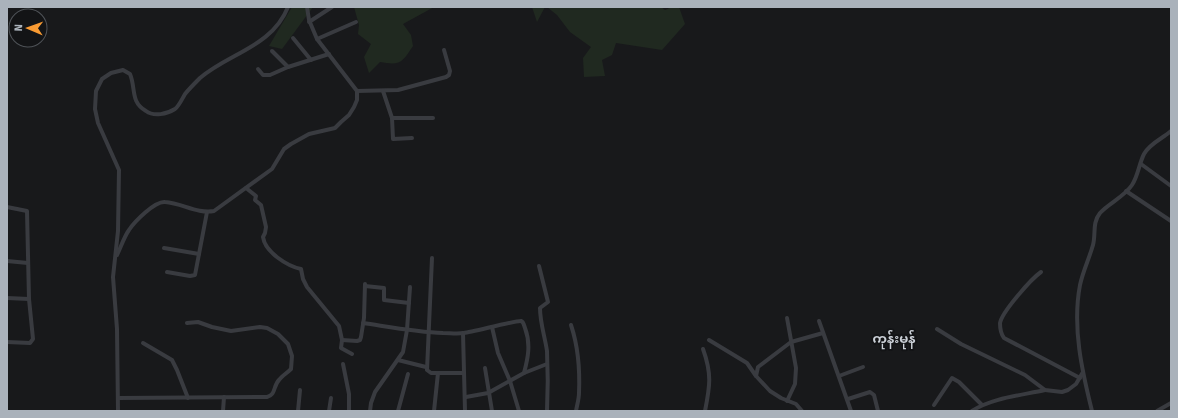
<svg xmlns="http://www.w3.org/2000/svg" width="1178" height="418" font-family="'Fira Sans','Noto Sans Myanmar',sans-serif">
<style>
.green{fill:#202920}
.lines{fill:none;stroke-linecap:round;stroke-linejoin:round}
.minor{stroke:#393b40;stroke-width:4}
.labels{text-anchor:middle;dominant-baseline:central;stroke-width:4;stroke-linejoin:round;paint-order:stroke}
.quarter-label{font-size:13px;font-weight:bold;fill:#cbd0d7;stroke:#131416}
</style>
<rect width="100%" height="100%" fill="#18191b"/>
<!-- green -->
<g class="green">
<path d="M292,7h21l-31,42 -13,-3z"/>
<path d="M354,7h80l-31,17 8,11 2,11c-11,16 -12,20 -33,16l-11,11 -5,-16 7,-13 -13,-10 1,-9z"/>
<path d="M532,7h13l-8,15z"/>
<path d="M547,7h114l4,3 7,-3h7l6,17 -23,26 -46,-7 -4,12 -10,5 3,16 -21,1 -1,-19 8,-11 -21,-15 -13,-17z"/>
</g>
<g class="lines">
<!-- minor -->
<g class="minor">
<path d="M309,22l23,-15"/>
<path d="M293,38l18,22"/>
<path d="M317,39l39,-17"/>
<path d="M272,51l16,16"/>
<path d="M258,69l5,6h7l18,-8 41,-13"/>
<path d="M357,91l41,-1 48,-13 3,-2 1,-4 -6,-21"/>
<path d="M383,91l9,27 1,21 19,-1"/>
<path d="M392,118h41"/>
<path d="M1141,164l30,22"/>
<path d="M246,188l10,8 -1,4 6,5 5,22 -1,6 -2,4c2,15 24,29 38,32l2,10 4,8 32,39 3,14 -1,8 11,6"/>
<path d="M1126,191l45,30"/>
<path d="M7,207l20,4 2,88 4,40 -3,4 -23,-1"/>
<path d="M164,248l35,6"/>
<path d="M117,255c4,-8 7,-18 12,-25 6,-9 26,-29 36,-28 17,1 32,12 49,9l58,-42 12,-20 7,-5 18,-10 26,-6 6,-6 8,-7 5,-8 3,-7v-9l-40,-52 -8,-19 -2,-13"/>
<path d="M432,258l-5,112 4,3h33"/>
<path d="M7,261l21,2"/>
<path d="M539,266l9,36 -8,6c0,15 5,29 7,43 1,20 1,40 0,60"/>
<path d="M167,272l23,4 5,-1 12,-63"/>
<path d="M1041,272c-10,7 -39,40 -41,51 0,6 1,11 4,15l76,40"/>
<path d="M365,286l19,2v12l25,3"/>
<path d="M7,298l22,1"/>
<path d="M787,318l9,50 -1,16 -8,17"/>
<path d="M819,321l32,90"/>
<path d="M363,323c27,4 53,9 80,10 7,0 14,1 21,0 8,-1 54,-13 57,-12 3,1 3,5 4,7 6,16 3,30 -1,45"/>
<path d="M571,325c7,21 9,45 8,68 0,6 -2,12 -3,18"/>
<path d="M492,327l6,26 12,28 9,30"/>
<path d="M937,329l24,15 64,31 20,15 17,2 6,-2 8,-6 7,-12"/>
<path d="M463,333l2,78"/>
<path d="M342,340l15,1 3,-1 1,-3 3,-19 1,-34"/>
<path d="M709,340l38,23 9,13 14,15 11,7 15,6 6,7"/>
<path d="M143,343l29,17 5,10 11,28"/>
<path d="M703,349c9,25 7,37 2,62"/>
<path d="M398,360l28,7"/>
<path d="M343,364l6,30v17"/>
<path d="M485,368l7,43"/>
<path d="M756,376l2,-9 33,-25 32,-9"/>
<path d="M839,376l24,-9"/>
<path d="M466,397l22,-4 36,-20 23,-9"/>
<path d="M118,398l149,-1c9,-2 6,-11 12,-17 3,-4 8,-7 12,-11l1,-13 -4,-12 -10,-10 -11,-6 -7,-1 -29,4 -19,-4 -14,-5 -11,1"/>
<path d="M848,399l22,-7 4,3 4,16"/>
<path d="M934,405l18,-27 7,4 23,23"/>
<path d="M118,411l-1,-82 -4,-52 5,-46 1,-61 -21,-47 -3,-14 1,-18 6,-12 9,-6 12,-3 7,4c6,14 0,28 16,37 8,6 21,3 29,-2 4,-3 7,-10 10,-15 4,-5 10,-11 15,-16 29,-25 72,-31 88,-71"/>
<path d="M223,411l1,-14"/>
<path d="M298,411l2,-21"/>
<path d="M329,411l2,-13"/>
<path d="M370,411l1,-8 4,-11 28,-40 4,-22 3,-43"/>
<path d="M398,411l10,-37"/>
<path d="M434,411l4,-38"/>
<path d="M972,411c19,-13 51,-16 73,-21"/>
<path d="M1092,411c-10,-40 -20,-84 -12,-126 3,-14 9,-26 13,-40 3,-11 -1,-22 7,-32 9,-10 24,-16 32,-28 6,-9 7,-21 12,-31 6,-11 18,-15 27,-23"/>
<path d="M1157,411l14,-8"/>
</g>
</g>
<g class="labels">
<!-- quarter labels -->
<g class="quarter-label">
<text x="894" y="338">ကုန်းမုန်</text>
</g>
</g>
<!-- border -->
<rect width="1178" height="418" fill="none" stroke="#aab2bb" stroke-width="16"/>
<!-- north arrow -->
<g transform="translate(28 28) rotate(272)"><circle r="19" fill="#131416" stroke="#4f5358"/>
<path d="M0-3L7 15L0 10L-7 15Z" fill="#f99b33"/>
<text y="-6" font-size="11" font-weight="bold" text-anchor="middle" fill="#aab2bb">N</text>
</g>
</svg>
